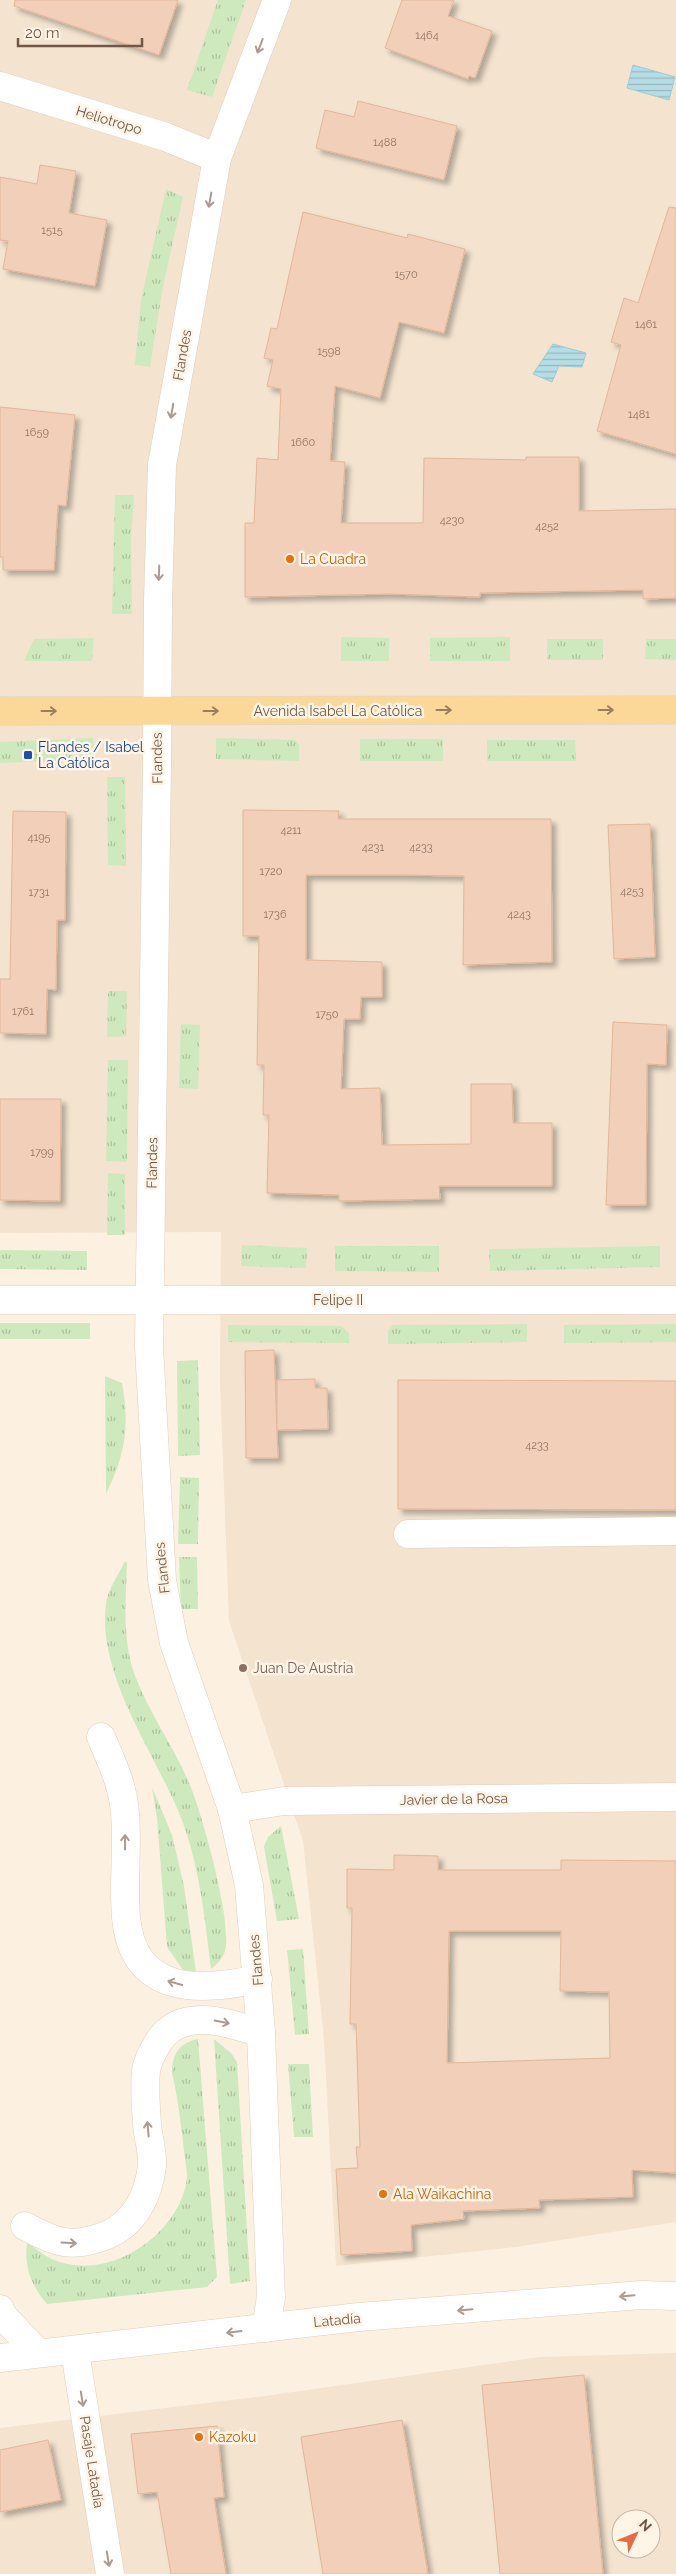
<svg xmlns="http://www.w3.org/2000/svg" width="676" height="2574" font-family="Raleway,sans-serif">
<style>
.residential{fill:#f3e3cf;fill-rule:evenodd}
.grass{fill:url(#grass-tufts)}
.water{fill:url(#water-rules);stroke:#9bccd6}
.building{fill:#f1cfb8;stroke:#e3b698;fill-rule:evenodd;filter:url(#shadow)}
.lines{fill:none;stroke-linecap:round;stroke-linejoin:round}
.minor-casing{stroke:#e0cebc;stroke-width:29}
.major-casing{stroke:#dad3cf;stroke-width:29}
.minor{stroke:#fff;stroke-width:28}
.major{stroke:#fbd898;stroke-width:28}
.oneway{stroke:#aa9a91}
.oneway2{stroke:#9b7e60}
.food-dot{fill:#e8710a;stroke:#fff5e6;stroke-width:2}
.transit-dot{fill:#1a4fb4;stroke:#fff5e6;stroke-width:2}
.education-dot{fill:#8d6e63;stroke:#fff5e6;stroke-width:2}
.labels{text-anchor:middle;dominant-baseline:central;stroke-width:5;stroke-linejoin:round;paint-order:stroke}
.number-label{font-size:11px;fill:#927564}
.street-label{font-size:14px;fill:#725748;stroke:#fff5e6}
.food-label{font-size:14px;fill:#c56008;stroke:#fff5e6;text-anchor:start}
.transit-label{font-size:14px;fill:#164399;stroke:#fff5e6;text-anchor:start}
.education-label{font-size:14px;fill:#785e54;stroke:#fff5e6;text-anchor:start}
</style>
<defs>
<pattern id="grass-tufts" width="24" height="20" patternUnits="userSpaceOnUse" patternTransform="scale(1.25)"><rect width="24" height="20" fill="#cfe9bf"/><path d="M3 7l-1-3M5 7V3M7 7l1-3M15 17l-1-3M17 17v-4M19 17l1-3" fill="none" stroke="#acc09d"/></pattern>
<pattern id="water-rules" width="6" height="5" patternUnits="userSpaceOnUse" patternTransform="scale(1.25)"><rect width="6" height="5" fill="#b5dde5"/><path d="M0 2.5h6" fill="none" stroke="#98b6bc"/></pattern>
<filter id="shadow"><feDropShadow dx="4.5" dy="4.5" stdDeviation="2.5" flood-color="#0004"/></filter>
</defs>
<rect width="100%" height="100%" fill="#fcf1e0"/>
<!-- residential -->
<g class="residential">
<path d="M0,0h676v2222l-160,25 -180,19 -12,-227 -21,-198 -74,-220 -9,-240 1,-149 -221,1z"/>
<path d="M676,2353v221h-676v-146l265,-32 275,-39zM621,2519h30v30h-30z"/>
</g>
<!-- grass -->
<g class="grass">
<path d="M218,0h28l-34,97 -25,-7z"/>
<path d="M166,189l17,8 -20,89 -13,81 -15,-2 6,-65z"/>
<path d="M115,495h19l-3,43 1,76h-20z"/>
<path d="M341,637l48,1v23h-48z"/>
<path d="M510,637v24h-80v-23z"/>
<path d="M94,638l-2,23h-68l10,-22z"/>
<rect x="547" y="639" width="56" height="21"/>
<path d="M646,639h30v21l-31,-1z"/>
<path d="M93,738l1,21 -94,4v-21z"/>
<path d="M216,738l79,2 4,5v16l-83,-2z"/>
<rect x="360" y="739" width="83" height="22"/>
<path d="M487,740h88l1,21h-89z"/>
<path d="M107,777h18l1,89 -18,-1z"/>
<path d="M108,991h19l-1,45 -19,1z"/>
<path d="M181,1024l19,1 -2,64 -19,-1z"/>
<path d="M108,1060h20l-1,102 -21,-1z"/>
<path d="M108,1173l17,1v61h-18z"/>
<path d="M242,1245l65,3 -1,20 -65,-2z"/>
<path d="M335,1246h104v26l-104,-1z"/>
<path d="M660,1246v21l-170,4 -1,-22z"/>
<path d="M0,1250l87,1v19l-87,-1z"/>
<rect x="0" y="1323" width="90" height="16"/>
<path d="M527,1324v18l-139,2v-13l5,-6z"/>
<path d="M676,1324v18l-112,1v-18z"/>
<path d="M228,1325l113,1 8,7v10l-121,-1z"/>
<path d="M198,1360l2,95 -22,1 -1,-95z"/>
<path d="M105,1376l17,7c8,43 3,72 -16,111z"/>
<path d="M180,1477l19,1 -1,66h-20z"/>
<path d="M179,1557h18l1,52h-17z"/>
<path d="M125,1561l2,2c-1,37 -5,74 7,110 14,39 40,73 56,112 12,29 43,138 35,166 -2,8 -8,13 -14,18 -6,-49 -11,-99 -28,-146 -25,-67 -87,-146 -77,-220 2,-14 13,-29 19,-42z"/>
<path d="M152,1787l20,48 12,51 12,86 -13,-2 -16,-23 -10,-129z"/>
<path d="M281,1826l18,93 -22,2 -13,-74 4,-10z"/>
<path d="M303,1949l6,85 -14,1 -8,-85z"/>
<path d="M198,2039l19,238 -10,10 -160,17c-16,-19 -23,-36 -20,-62 8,6 16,13 25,17 55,25 128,-24 135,-81 0,-9 -2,-18 -3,-27 -3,-26 -6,-53 -12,-78 0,-19 7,-30 26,-34z"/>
<path d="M214,2039l17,14 6,9 13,219 -20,3z"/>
<path d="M288,2064h21l4,73h-19z"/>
</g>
<!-- water -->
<g class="water">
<path d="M633,65l42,12 -6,23 -42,-12z"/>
<path d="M553,344l33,9 -4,14 -23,-1 -7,16 -19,-8z"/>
</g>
<!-- building -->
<g class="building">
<path d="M15,0h163l-19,55 -145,-49z"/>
<path d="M402,0h52l-6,16 44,15 -17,47 -6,-2 -1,3 -83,-31z"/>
<path d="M358,101l99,25 -13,54 -128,-32 9,-38 29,7z"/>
<path d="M40,165l36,6 -7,42 38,7 -12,66 -92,-17 5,-28 -8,-1v-63l37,7z"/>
<path d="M669,207l7,1v246l-79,-23 24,-86 -10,-3 13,-44 14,5z"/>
<path d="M303,212l104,26 1,-4 57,15 -21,84 -45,-11 -19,76 -45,-12 -5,75 15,1 -4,61h82l1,-65 102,2v-3h53v54l97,-2v89l-33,1v-9l-163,3v4l-90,-3 -145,3v-74h9l3,-65 21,2 3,-71 -14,-3 6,-26 -9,-2 7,-30 6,1z"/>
<path d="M0,407l75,8 -9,91 -8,-1 -4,65h-51v-13h-3z"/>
<path d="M243,810l96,1 -1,8h213l1,143 -89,3 1,-89 -67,-1h-91v85l76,2v35h-21l-1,22h-16l-3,70 39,-1 2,57 89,-1v-60h41l1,39h39v63h-113l1,13 -101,2v-6l-72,-2 2,-78h-6l1,-50h-7l2,-129h-16z"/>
<path d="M13,811l53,1 -1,108h-8l-1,70 -9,-1 -1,45 -46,-1v-54h10z"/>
<path d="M650,824l5,133 -41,2 -6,-134z"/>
<path d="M613,1022l54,3 -1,40 -19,-1 -1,141h-40z"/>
<path d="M0,1099h61l-1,102 -60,-1z"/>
<path d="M274,1350l4,108h-32l-1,-107z"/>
<path d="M315,1379v9h12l1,41 -51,1v-50z"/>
<path d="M398,1380l278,1v129l-278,-1z"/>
<path d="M394,1855l44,1v14h123v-10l115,1v312l-44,-3 1,27 -94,3 1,8 -77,3 1,8 -53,6 1,26 -71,4 -5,-86 22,-1 -2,-21h4l-4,-123h-6l2,-116h-5v-39l47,1zM449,1931h112l-1,60 49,1 1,66 -163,5z"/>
<path d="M584,2375l19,199h-103l-18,-189z"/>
<path d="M402,2420l26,154h-105l-22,-137z"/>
<path d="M217,2426l7,71 -10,1 12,76h-55l-14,-82 -19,2 -7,-60z"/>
<path d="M48,2440l13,60 -61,12v-62z"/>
</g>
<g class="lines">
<defs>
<g id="minor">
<path d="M0,86l166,51 51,21"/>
<path d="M0,1300h676"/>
<path d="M408,1534l268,-3"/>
<path d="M101,1737c11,25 22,49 24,76 3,35 -2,69 1,104 7,78 73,75 132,62"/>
<path d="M232,1809l52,-8 392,-4"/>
<path d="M25,2226c31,17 47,23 82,9 28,-12 42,-40 45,-70 1,-13 -4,-27 -5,-41 -1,-18 -3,-36 -1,-53 1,-8 6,-18 10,-25 22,-41 70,-24 105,-13"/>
<path d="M0,2309l2,6 36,38"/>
<path d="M266,2328l5,-31 -10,-264 -12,-148 -17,-76 -58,-166 -12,-63 -13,-233 8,-581 1,-166 4,-135 55,-307 60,-158"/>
<path d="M75,2351l35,223"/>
<path d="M0,2358l359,-41 282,-22 35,1"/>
</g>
<path id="major" d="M0,711l676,-1"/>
</defs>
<!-- minor casing -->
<use href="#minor" class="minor-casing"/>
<!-- major casing -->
<use href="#major" class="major-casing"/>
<!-- minor -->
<use href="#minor" class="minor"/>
<!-- major -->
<use href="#major" class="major"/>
</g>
<!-- one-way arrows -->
<defs><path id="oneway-shaft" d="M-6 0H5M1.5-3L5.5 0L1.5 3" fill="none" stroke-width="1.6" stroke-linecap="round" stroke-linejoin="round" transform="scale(1.25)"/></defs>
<g class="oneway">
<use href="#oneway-shaft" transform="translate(260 46) rotate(111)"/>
<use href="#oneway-shaft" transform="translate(210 200) rotate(100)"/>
<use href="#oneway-shaft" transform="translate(172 411) rotate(100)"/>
<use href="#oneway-shaft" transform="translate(159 573) rotate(92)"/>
<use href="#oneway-shaft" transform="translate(125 1842) rotate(-90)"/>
<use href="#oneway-shaft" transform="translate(175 1983) rotate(-165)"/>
<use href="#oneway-shaft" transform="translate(222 2022) rotate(11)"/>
<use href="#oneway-shaft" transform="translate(148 2129) rotate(-95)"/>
<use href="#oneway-shaft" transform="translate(69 2243) rotate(3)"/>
<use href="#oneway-shaft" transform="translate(627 2296) rotate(175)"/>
<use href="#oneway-shaft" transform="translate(465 2310) rotate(175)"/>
<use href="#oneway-shaft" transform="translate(234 2332) rotate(173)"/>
<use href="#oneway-shaft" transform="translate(82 2399) rotate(81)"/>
<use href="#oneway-shaft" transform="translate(108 2559) rotate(81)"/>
</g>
<g class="oneway2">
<use href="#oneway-shaft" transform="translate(444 710)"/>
<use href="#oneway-shaft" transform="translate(606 710)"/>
<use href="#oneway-shaft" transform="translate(49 711)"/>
<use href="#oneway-shaft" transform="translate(211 711)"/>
</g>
<!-- markers -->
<g class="food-dot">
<circle cx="290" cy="559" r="5"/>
<circle cx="383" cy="2194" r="5"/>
<circle cx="199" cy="2437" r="5"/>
</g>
<rect class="transit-dot" x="23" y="750" width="10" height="10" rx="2.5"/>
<circle class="education-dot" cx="243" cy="1668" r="5"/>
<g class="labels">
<!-- number labels -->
<g class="number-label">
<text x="427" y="35">1464</text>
<text x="385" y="142">1488</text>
<text x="52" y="230">1515</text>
<text x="406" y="274">1570</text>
<text x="646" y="324">1461</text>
<text x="329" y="351">1598</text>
<text x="639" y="414">1481</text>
<text x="37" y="432">1659</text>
<text x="303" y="442">1660</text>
<text x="452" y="520">4230</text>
<text x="547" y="526">4252</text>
<text x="291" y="830">4211</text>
<text x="39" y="837">4195</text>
<text x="373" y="847">4231</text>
<text x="421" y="847">4233</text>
<text x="271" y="871">1720</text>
<text x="632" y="891">4253</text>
<text x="39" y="892">1731</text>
<text x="275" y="914">1736</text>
<text x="519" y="914">4243</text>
<text x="23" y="1011">1761</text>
<text x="327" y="1014">1750</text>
<text x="42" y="1152">1799</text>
<text x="537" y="1445">4233</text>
</g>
<!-- street labels -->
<g class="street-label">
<text transform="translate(109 120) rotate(17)">Heliotropo</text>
<text transform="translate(182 355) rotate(-80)">Flandes</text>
<text x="338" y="711">Avenida Isabel La Católica</text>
<text transform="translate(157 758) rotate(-91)">Flandes</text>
<text transform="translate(152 1163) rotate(-89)">Flandes</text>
<text x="338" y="1300">Felipe II</text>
<text transform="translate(162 1568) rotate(-96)">Flandes</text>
<text transform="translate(454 1799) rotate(-1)">Javier de la Rosa</text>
<text transform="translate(256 1960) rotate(-95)">Flandes</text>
<text transform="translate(337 2320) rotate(-5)">Latadía</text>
<text transform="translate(92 2462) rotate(81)">Pasaje Latadía</text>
</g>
<!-- food labels -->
<g class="food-label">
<text x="300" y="559">La Cuadra</text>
<text x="393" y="2194">Ala Waikachina</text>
<text x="209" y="2437">Kazoku</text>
</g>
<!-- transit labels -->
<g class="transit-label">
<text x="38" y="747">Flandes / Isabel<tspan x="38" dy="16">La Católica</tspan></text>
</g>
<!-- education labels -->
<g class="education-label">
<text x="253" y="1668">Juan De Austria</text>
</g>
</g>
<!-- north arrow -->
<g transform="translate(636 2534) rotate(47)"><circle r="24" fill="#fff5e6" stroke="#c7b6a7"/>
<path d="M0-4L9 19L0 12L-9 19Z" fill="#e66b45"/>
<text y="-8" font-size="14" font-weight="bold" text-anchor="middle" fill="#725748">N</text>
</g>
<!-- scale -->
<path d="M18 38v8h124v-8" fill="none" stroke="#725748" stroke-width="2.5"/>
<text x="25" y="38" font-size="15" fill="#725748" stroke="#fff5e6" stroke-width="4" paint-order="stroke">20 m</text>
</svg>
